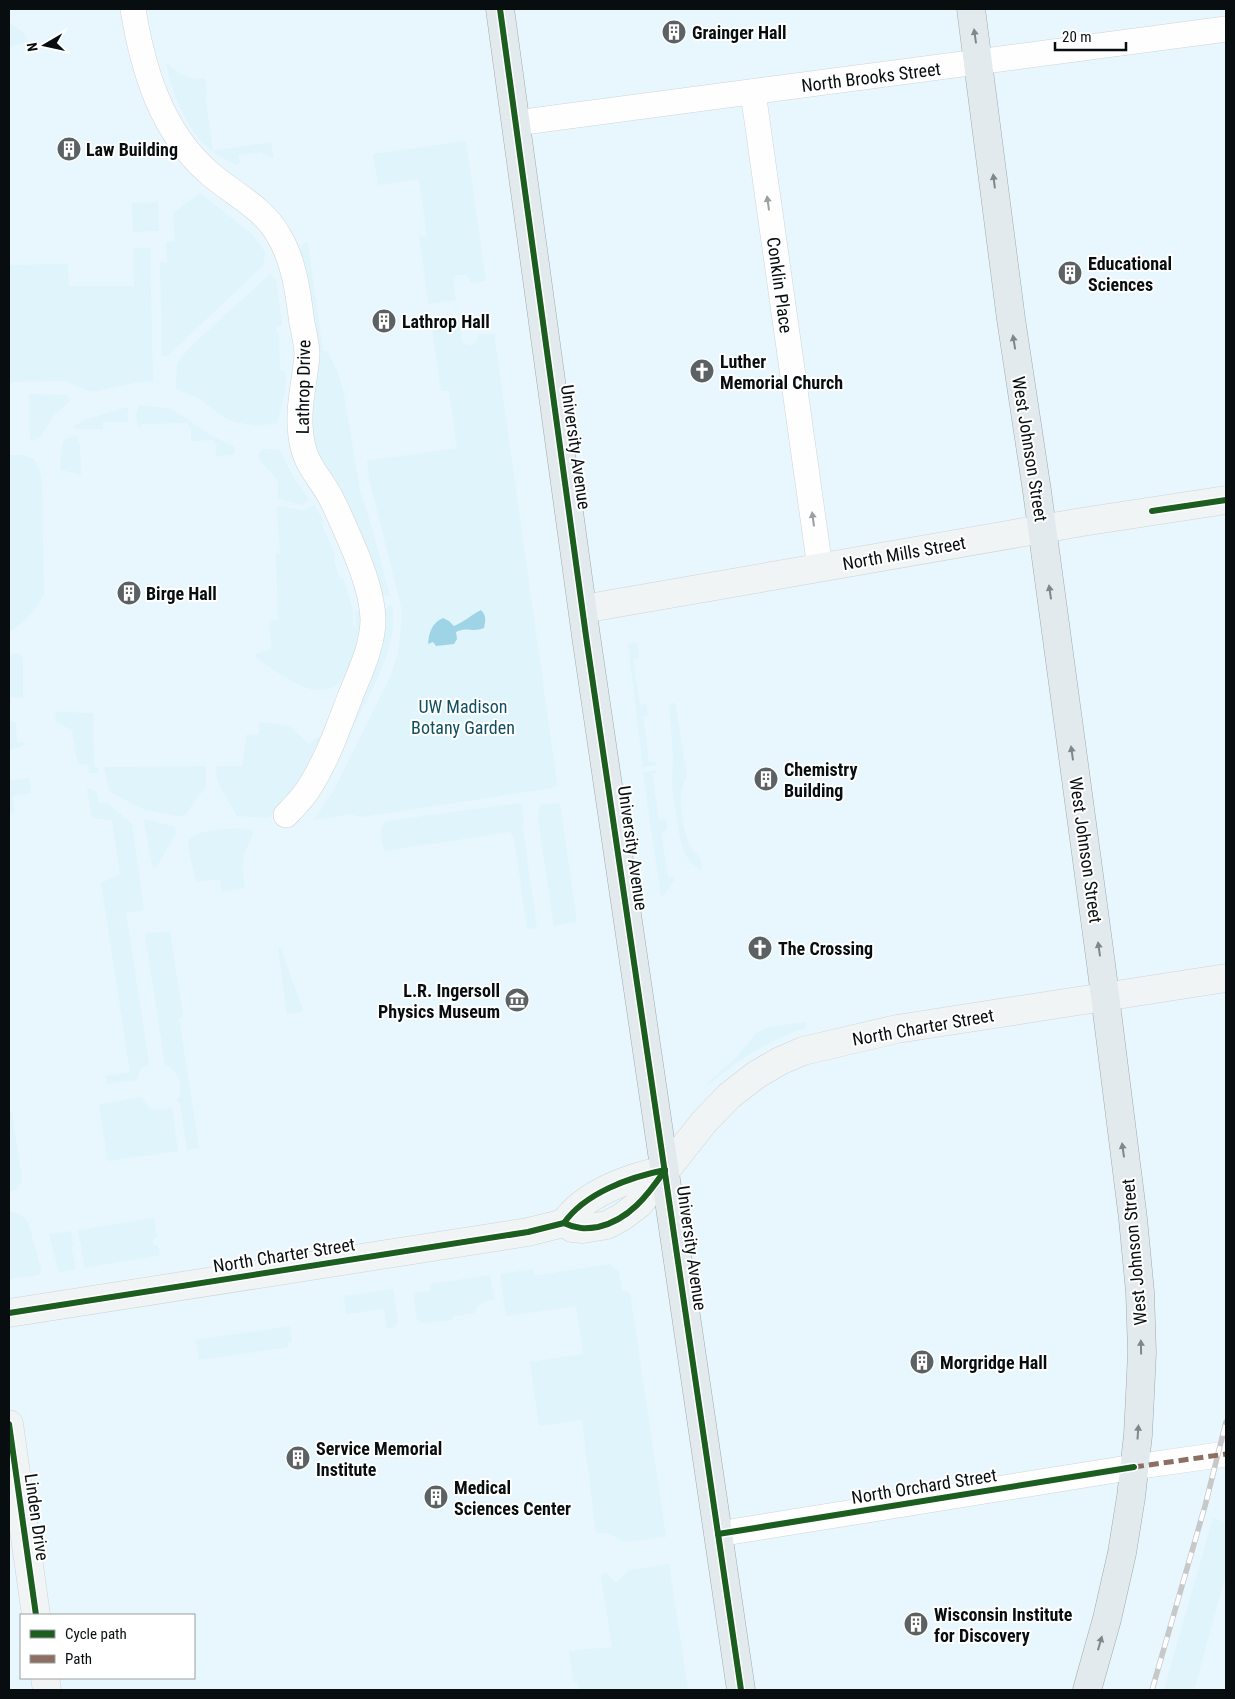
<svg xmlns="http://www.w3.org/2000/svg" width="1235" height="1699" font-family="'Roboto Condensed',sans-serif">
<style>
.built{fill:#e7f7fd;fill-rule:evenodd}
.green{fill:#e0f4fb}
.water{fill:#9ed4e6}
.lines{fill:none;stroke-linecap:round;stroke-linejoin:round}
.street-casing{stroke:#cfd4d7;stroke-width:26}
.secondary-casing{stroke:#cfd4d7;stroke-width:29}
.primary-casing{stroke:#9dabaf;stroke-width:29}
.street{stroke:#fefeff;stroke-width:25}
.secondary{stroke:#f1f4f5;stroke-width:28}
.primary{stroke:#e3eaed;stroke-width:28}
.rail-casing{stroke:#c7c8c9;stroke-width:5.5}
.rail{stroke:#fff;stroke-width:4;stroke-dasharray:11;stroke-linecap:butt}
.quiet{stroke:#8d6e63;stroke-width:5;stroke-dasharray:10 5;stroke-linecap:butt}
.cycleway-casing{stroke:#fff;stroke-width:9}
.cycleway{stroke:#1b5e20;stroke-width:6}
.oneway{fill:#80878a}
.oneway2{fill:#9c9e9f}
.labels{text-anchor:middle;dominant-baseline:central;stroke-width:4;stroke-linejoin:round;paint-order:stroke}
.poi-label{font-size:18px;font-weight:bold;fill:#080e10;stroke:#fff;text-anchor:start}
.street-label{font-size:18px;fill:#080e10;stroke:#fff}
.park-label{font-size:18px;fill:#0f4f61;stroke:#fff}
</style>
<rect width="100%" height="100%" fill="#f7fbfc"/>
<!-- built -->
<path class="built" d="M9,9h1217v1681h-1217zM21,1615h173v63h-173z"/>
<!-- green -->
<g class="green">
<path d="M9,23l13,8 7,12 -20,3z"/>
<path d="M166,62c10,10 24,20 39,16l2,16 -2,1 8,56 58,-9 3,15 -3,1 -10,-6 -23,3 2,7 -4,3c-8,-4 -17,-8 -24,-14 -25,-18 -41,-60 -46,-89z"/>
<path d="M466,141l20,140 -16,2 -1,-5 -3,-3h-9l-4,6 3,19 -27,4 -10,-67 8,-1 -8,-57 -41,6 -5,-31z"/>
<path d="M200,193l52,41 13,18 -2,14 -97,91 -4,-2 -2,-93h7l-1,-20 9,-1 -2,-28z"/>
<path d="M158,202l1,29 -26,1 -1,-29z"/>
<path d="M306,242l2,2 15,107h4l9,18 7,19 17,103 13,40 17,66 -10,-4 -68,-153 -1,-134 -6,-38 -5,-16 3,-8z"/>
<path d="M133,248h17l3,133 -19,2 -43,9 -25,-11 -57,1v-117l59,-1 1,22h65z"/>
<path d="M270,274l6,6 6,45 -6,1v7h3l1,37 6,1 -1,22 -8,30 -20,3 -22,-4 -12,-5 -25,-19 -22,-9 1,-26 13,-16z"/>
<path d="M460,323l2,18 5,4h5l5,-4 1,-6 16,-2 63,450 -1,3 -4,2 -191,29 -11,-3 -36,6 21,-32 55,-111 8,-24 4,-35 -1,-12 -32,-127 -2,-18 90,-13 -8,-57h-8l-9,-65z"/>
<path d="M29,394l35,1h3l2,4v3l-14,12 -15,23 -10,4z"/>
<path d="M139,405l32,4 41,27 19,9 3,2 1,4 -2,4 -17,1v-13h-2v-3l-23,1v-14h-3v-4l-47,1v3h-3l-2,-12z"/>
<path d="M128,407v15h-25v7h-25l-6,-2 15,-8z"/>
<path d="M77,436l1,7 2,1 1,31 -19,-5 -2,-2 1,-15 3,-14z"/>
<path d="M264,449l15,1 17,32 13,17 -6,6 -25,-6v-18l-18,-21 -1,-7z"/>
<path d="M9,455h13l12,4 6,12 2,13 2,110c-8,16 -20,29 -35,38z"/>
<path d="M314,505l9,15 -2,2 14,34 -2,2 7,21 3,-1 10,32v17l3,1 -1,-18 6,5c-2,37 -13,94 -64,69 -15,-8 -28,-18 -42,-27v-2l17,-7 -3,-27 9,-1 -2,-67h4l-3,-45 1,-2 25,5z"/>
<path d="M392,604c6,38 -14,73 -30,106 -9,17 -17,35 -25,52l46,-151z"/>
<path d="M637,643l2,15 -6,1 7,46 6,-1 2,11 -5,1 6,46h7v3l-13,2 -15,-123z"/>
<path d="M17,653l4,2 2,4v39l-14,-1v-41z"/>
<path d="M675,703l12,75c-13,14 -4,52 3,68 3,5 7,8 10,12 1,3 1,9 1,12l-11,-8 -7,-13 -3,-11 -8,-54 1,-28 -4,-52z"/>
<path d="M55,712l38,1 1,54 4,1v5h-9l-1,-8 -10,-1 -6,-34 -15,-7z"/>
<path d="M9,722h7l1,20h7l1,3 -16,5z"/>
<path d="M259,722l30,4 20,18 10,-8 2,3 -6,15 -19,33 -25,30 -4,1 -30,-2 -18,-31 -2,-6 -1,-13h26l5,-32 12,1z"/>
<path d="M206,766v20l-22,30h-6l-33,-6 -35,-18 -6,-25z"/>
<path d="M656,770l1,3 -5,1 7,46 7,-1 1,11 -6,2 7,45h6v3l-10,15 -3,1 -18,-123z"/>
<path d="M29,778l2,15 -19,3 3,16 -6,1v-32z"/>
<path d="M87,787l9,5 3,11h8l25,21 12,86 -18,3 23,151 -8,5 -5,11 -29,4 -1,-8 24,-4 -29,-189 19,-9 -8,-54 -20,-2z"/>
<path d="M520,803l2,3 2,16 -2,1 15,105 -10,1 -13,-92 -4,-5 -126,19c-2,-10 -7,-24 3,-30z"/>
<path d="M557,803l3,2 17,117 -23,4 -16,-108 2,-13z"/>
<path d="M145,819l30,8 1,6 -20,35h-3l-9,-46z"/>
<path d="M222,829c10,0 22,-2 31,3 -1,7 -5,13 -8,19 -4,13 -2,24 0,37l-23,4 -2,-13 -24,3 -8,-36 1,-6c10,-9 20,-9 33,-11z"/>
<path d="M170,931l13,86 -4,1 20,130 -12,2 -7,-47 -3,-2c8,-15 2,-29 -12,-37l-20,-130z"/>
<path d="M278,947h2l23,63 -3,2 -13,2z"/>
<path d="M806,1022v6c-38,12 -66,31 -97,56l-2,-1 29,-25 21,-26 12,-5z"/>
<path d="M141,1097c10,15 14,14 31,11l6,43 -70,10 -9,-57z"/>
<path d="M9,1112h3l10,68 -5,9 -8,3z"/>
<path d="M9,1211l12,4 7,7 13,47 -2,6 -30,4z"/>
<path d="M154,1218l3,19 -4,2 -1,3 2,3h4l2,10 -75,13 -7,-38z"/>
<path d="M71,1231l2,15h-2l5,23 -15,3 -3,-3 -9,-35z"/>
<path d="M610,1264l9,8 3,18 8,3 36,244 -42,5 -16,-9h-12l-14,-113 -43,6 -9,-64 53,-8 -7,-48 -70,10 -6,-42 33,-5 1,7z"/>
<path d="M490,1275l4,24c-10,1 -17,5 -19,14l-21,3 -3,4 -29,3 -1,-2 -4,-1 -4,-27 17,-2v-7z"/>
<path d="M393,1289l5,34 -6,5h-5l-3,-19 -38,5 -2,-18z"/>
<path d="M290,1326l2,16 -4,1v4l-89,13 -3,-20z"/>
<path d="M1213,1518l13,4v51l-32,117h-30z"/>
<path d="M669,1564l19,126h-109l-1,-9 -4,1 -5,-30 9,-2 34,-3 -11,-72 5,-2 10,10 13,-13z"/>
</g>
<!-- water -->
<path class="water" d="M481,610c5,5 5,10 3,18 -13,5 -15,-2 -28,4l1,7 -3,5 -18,2 -3,-4 -5,2c1,-12 4,-21 15,-26l6,3 5,5c10,-4 17,-11 27,-16z"/>
<g class="lines">
<defs>
<g id="street">
<path d="M133,9c10,61 28,122 76,164 24,21 54,34 70,63 16,27 19,58 23,87 2,10 5,21 5,32 -2,26 -10,54 -6,81 4,31 18,38 31,64 8,16 15,33 22,49 9,22 18,46 19,70 0,27 -13,53 -23,78 -12,31 -24,66 -43,94 -6,9 -13,16 -21,24"/>
<path d="M753,92l67,476"/>
<path d="M516,123l710,-94"/>
<path d="M718,1534l416,-67 92,-13"/>
</g>
<g id="secondary">
<path d="M583,609l499,-87 144,-22"/>
<path d="M564,1223c21,-30 66,-46 101,-53"/>
<path d="M9,1313l519,-81 36,-9 8,5 11,1 24,-4 15,-8 17,-13 65,-82 25,-26 27,-21 24,-14 23,-10 94,-22 329,-51"/>
<path d="M9,1424l27,191"/>
<path d="M45,1678l2,12"/>
</g>
<g id="primary">
<path d="M500,9l86,627 155,1054"/>
<path d="M971,9l40,310 26,172 64,473 32,255 7,73 2,60 -2,43 -2,40 -7,62 -9,56 -15,66 -20,71"/>
</g>
</defs>
<!-- street casing -->
<use href="#street" class="street-casing"/>
<!-- secondary casing -->
<use href="#secondary" class="secondary-casing"/>
<!-- primary casing -->
<use href="#primary" class="primary-casing"/>
<!-- street -->
<use href="#street" class="street"/>
<!-- secondary -->
<use href="#secondary" class="secondary"/>
<!-- primary -->
<use href="#primary" class="primary"/>
<defs>
<path id="rail" d="M1152,1690l53,-184 21,-84"/>
</defs>
<!-- rail casing -->
<use href="#rail" class="rail-casing"/>
<!-- rail -->
<use href="#rail" class="rail"/>
<!-- quiet -->
<path class="quiet" d="M1134,1467l92,-13"/>
<defs>
<g id="cycleway">
<path d="M500,9l86,627 155,1054"/>
<path d="M1152,511l74,-11"/>
<path d="M564,1223c21,-30 66,-46 101,-53"/>
<path d="M9,1313l519,-81 36,-9c12,6 22,6 34,4 31,-7 50,-32 67,-57"/>
<path d="M9,1424l27,191"/>
<path d="M718,1534l416,-67"/>
</g>
</defs>
<!-- cycleway casing -->
<use href="#cycleway" class="cycleway-casing"/>
<!-- cycleway -->
<use href="#cycleway" class="cycleway"/>
</g>
<!-- one-way arrows -->
<defs><path id="oneway-solid" d="M-6-.8H1V-3.2L6.5 0L1 3.2V.8H-6Z" transform="scale(1.25)"/></defs>
<g class="oneway">
<use href="#oneway-solid" transform="translate(975 36) rotate(-98)"/>
<use href="#oneway-solid" transform="translate(994 181) rotate(-97)"/>
<use href="#oneway-solid" transform="translate(1014 342) rotate(-99)"/>
<use href="#oneway-solid" transform="translate(1050 592) rotate(-98)"/>
<use href="#oneway-solid" transform="translate(1072 753) rotate(-98)"/>
<use href="#oneway-solid" transform="translate(1099 949) rotate(-98)"/>
<use href="#oneway-solid" transform="translate(1123 1150) rotate(-98)"/>
<use href="#oneway-solid" transform="translate(1141 1347) rotate(-91)"/>
<use href="#oneway-solid" transform="translate(1138 1432) rotate(-86)"/>
<use href="#oneway-solid" transform="translate(1100 1643) rotate(-74)"/>
</g>
<g class="oneway2">
<use href="#oneway-solid" transform="translate(768 203) rotate(-98)"/>
<use href="#oneway-solid" transform="translate(813 519) rotate(-98)"/>
</g>
<!-- icons -->
<defs>
<symbol id="building-disc" viewBox="-11 -11 22 22"><circle r="9.5" fill="#5c6163" stroke="#fff"/><path d="M-4-6H4V6H1V3H-1V6H-4ZM-2.5-4.3h1.7v1.8h-1.7ZM.8-4.3h1.7v1.8H.8ZM-2.5-1h1.7V.8h-1.7ZM.8-1h1.7V.8H.8Z" fill="#fff"/></symbol>
<symbol id="church-disc" viewBox="-11 -11 22 22"><circle r="9.5" fill="#5c6163" stroke="#fff"/><path d="M-1.2-6h2.4v3.5h3.3v2.4h-3.3V6h-2.4V-.1h-3.3v-2.4h3.3Z" fill="#fff"/></symbol>
<symbol id="museum-disc" viewBox="-11 -11 22 22"><circle r="9.5" fill="#5c6163" stroke="#fff"/><path d="M0-6L6-3V-2H-6V-3ZM-5-1h2V3h-2ZM-1-1h2V3h-2ZM3-1h2V3H3ZM-6 4H6V6H-6Z" fill="#fff"/></symbol>
</defs>
<g fill-rule="evenodd">
<use href="#building-disc" x="660" y="18" width="28" height="28"/>
<use href="#building-disc" x="55" y="135" width="28" height="28"/>
<use href="#building-disc" x="1056" y="259" width="28" height="28"/>
<use href="#building-disc" x="370" y="307" width="28" height="28"/>
<use href="#church-disc" x="688" y="357" width="28" height="28"/>
<use href="#building-disc" x="115" y="579" width="28" height="28"/>
<use href="#building-disc" x="752" y="765" width="28" height="28"/>
<use href="#church-disc" x="746" y="934" width="28" height="28"/>
<use href="#museum-disc" x="503" y="986" width="28" height="28"/>
<use href="#building-disc" x="908" y="1348" width="28" height="28"/>
<use href="#building-disc" x="284" y="1444" width="28" height="28"/>
<use href="#building-disc" x="422" y="1483" width="28" height="28"/>
<use href="#building-disc" x="902" y="1610" width="28" height="28"/>
</g>
<g class="labels">
<!-- poi labels -->
<g class="poi-label">
<text x="692" y="32">Grainger Hall</text>
<text x="86" y="149">Law Building</text>
<text x="1088" y="263">Educational<tspan x="1088" dy="21">Sciences</tspan></text>
<text x="402" y="321">Lathrop Hall</text>
<text x="720" y="361">Luther<tspan x="720" dy="21">Memorial Church</tspan></text>
<text x="146" y="593">Birge Hall</text>
<text x="784" y="769">Chemistry<tspan x="784" dy="21">Building</tspan></text>
<text x="778" y="948">The Crossing</text>
<text x="500" y="990" text-anchor="end">L.R. Ingersoll<tspan x="500" dy="21">Physics Museum</tspan></text>
<text x="940" y="1362">Morgridge Hall</text>
<text x="316" y="1448">Service Memorial<tspan x="316" dy="21">Institute</tspan></text>
<text x="454" y="1487">Medical<tspan x="454" dy="21">Sciences Center</tspan></text>
<text x="934" y="1614">Wisconsin Institute<tspan x="934" dy="21">for Discovery</tspan></text>
</g>
<!-- street labels -->
<g class="street-label">
<text transform="translate(871 77) rotate(-7)">North Brooks Street</text>
<text transform="translate(780 285) rotate(82)">Conklin Place</text>
<text transform="translate(303 387) rotate(-89)">Lathrop Drive</text>
<text transform="translate(576 447) rotate(82)">University Avenue</text>
<text transform="translate(1030 449) rotate(81)">West Johnson Street</text>
<text transform="translate(904 553) rotate(-10)">North Mills Street</text>
<text transform="translate(633 848) rotate(82)">University Avenue</text>
<text transform="translate(1086 850) rotate(82)">West Johnson Street</text>
<text transform="translate(923 1027) rotate(-10)">North Charter Street</text>
<text transform="translate(692 1248) rotate(82)">University Avenue</text>
<text transform="translate(1134 1252) rotate(-95)">West Johnson Street</text>
<text transform="translate(284 1255) rotate(-9)">North Charter Street</text>
<text transform="translate(924 1486) rotate(-9)">North Orchard Street</text>
<text transform="translate(37 1517) rotate(82)">Linden Drive</text>
</g>
<!-- park labels -->
<g class="park-label">
<text x="463" y="706">UW Madison<tspan x="463" dy="21">Botany Garden</tspan></text>
</g>
</g>
<!-- border -->
<rect width="1235" height="1699" fill="none" stroke="#080e10" stroke-width="20"/>
<!-- legend -->
<rect x="20" y="1614" width="175" height="65" fill="#ffffff" stroke="#9c9f9f"/>
<rect x="30" y="1630" width="25" height="8" fill="#1b5e20" stroke="#9c9f9f"/>
<text x="65" y="1639" font-size="15" fill="#080e10">Cycle path</text>
<rect x="30" y="1655" width="25" height="8" fill="#8d6e63" stroke="#9c9f9f"/>
<text x="65" y="1664" font-size="15" fill="#080e10">Path</text>
<!-- north arrow -->
<g transform="translate(45 45) rotate(261)" stroke="#ffffff" stroke-width="4" paint-order="stroke">
<path d="M0-4L9 19L0 12L-9 19Z" fill="#080e10"/>
<text y="-8" font-size="14" font-weight="bold" text-anchor="middle" fill="#080e10">N</text>
</g>
<!-- scale -->
<path d="M1055 42v8h71v-8" fill="none" stroke="#080e10" stroke-width="2.5"/>
<text x="1062" y="42" font-size="15" fill="#080e10" stroke="#ffffff" stroke-width="4" paint-order="stroke">20 m</text>
</svg>
